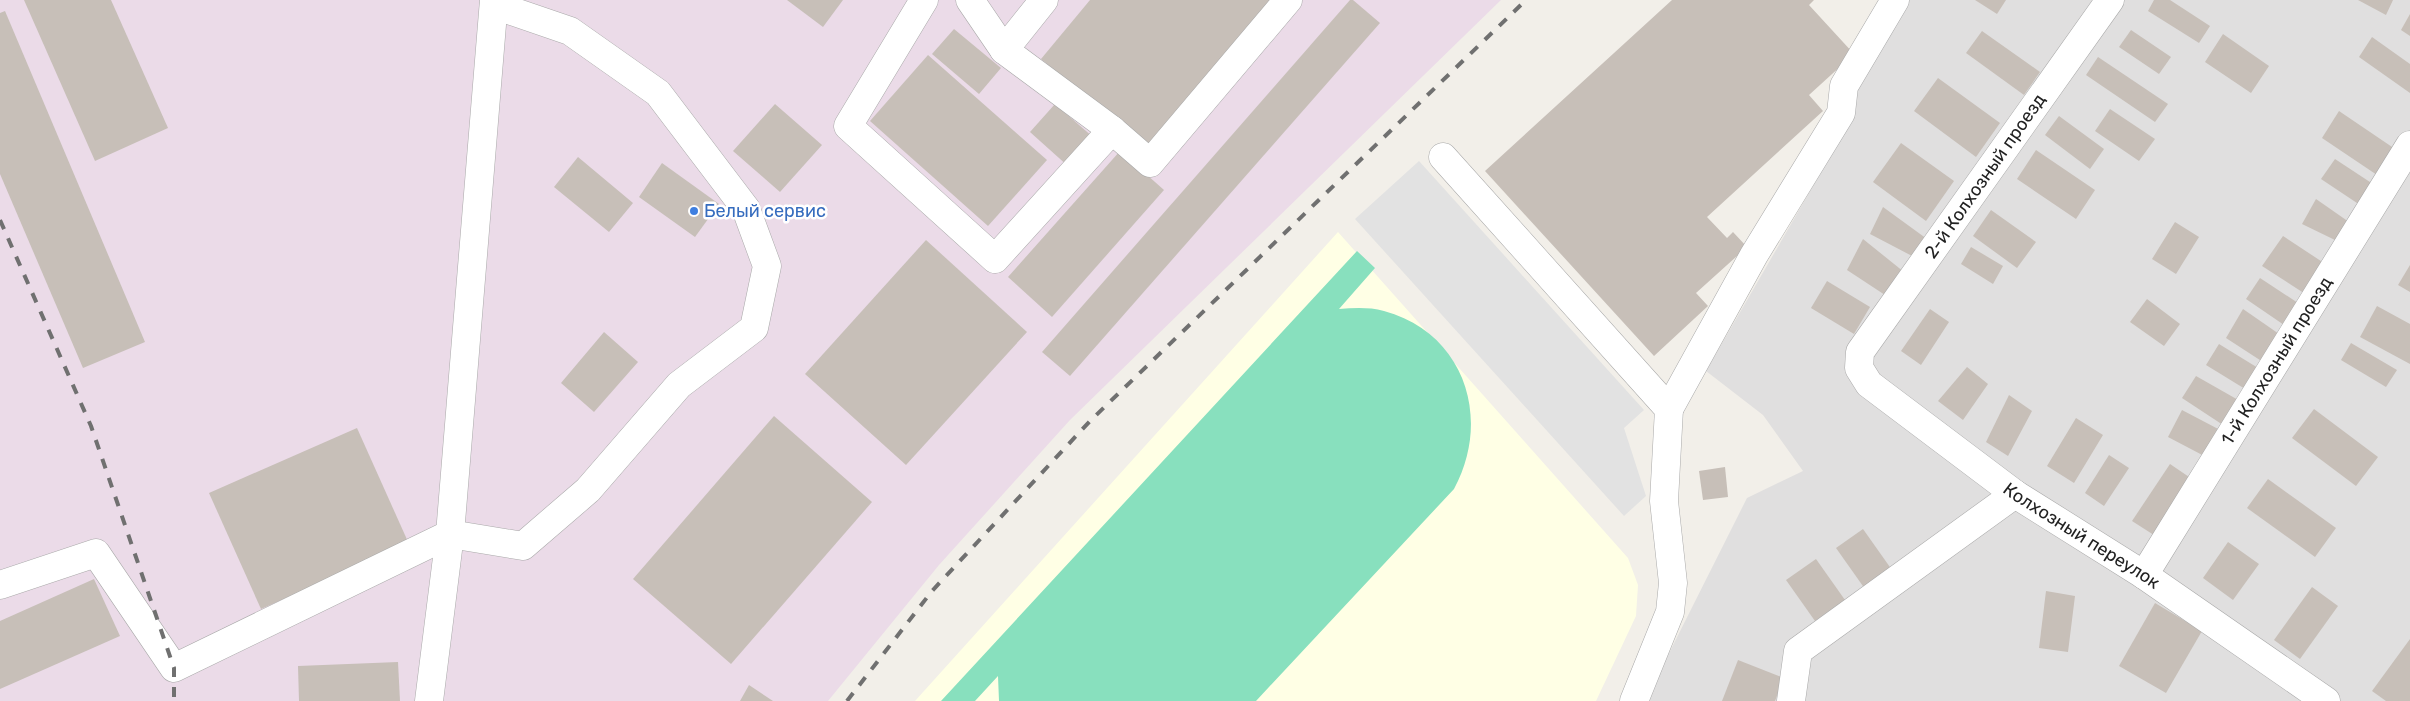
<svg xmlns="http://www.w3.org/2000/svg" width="2410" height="701" font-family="Rubik,sans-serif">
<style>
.residential{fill:#e0dfdf}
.industrial{fill:#ebdbe8}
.education{fill:#ffffe5}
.pitch{fill:#88e0be}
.parking{fill:#e2e2e2}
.building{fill:#c7bfb8}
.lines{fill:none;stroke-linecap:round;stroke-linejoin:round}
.minor-casing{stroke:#a9a9a9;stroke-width:29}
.minor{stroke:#fff;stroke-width:28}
.rail{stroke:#707070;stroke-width:4;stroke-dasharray:10 10;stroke-linecap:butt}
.shop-dot{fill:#3f7fe0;stroke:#fff;stroke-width:2}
.labels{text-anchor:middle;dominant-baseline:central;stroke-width:5;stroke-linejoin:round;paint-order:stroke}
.street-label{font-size:18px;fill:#222;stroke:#fff}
.shop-label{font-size:18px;fill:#366cbe;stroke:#fff;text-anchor:start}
</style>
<rect width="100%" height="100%" fill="#f2efe9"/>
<!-- residential -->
<path class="residential" d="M1909,0h501v701h-765l102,-203 56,-27 -40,-56 -57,-44 147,-254 2,-22z"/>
<!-- industrial -->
<path class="industrial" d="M0,0h1501l-431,420 -131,145 -111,136h-828z"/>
<!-- education -->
<path class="education" d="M1338,232l290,326 10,27 -2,31 -40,85h-681z"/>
<!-- pitch -->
<path class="pitch" d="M1357,251l18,17 -36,41c15,-1 30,-2 45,2 81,22 108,108 70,178l-198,212h-257l-1,-25 -23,25h-34z"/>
<!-- parking -->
<path class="parking" d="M1419,161l225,249 -20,18 22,68 -22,20 -269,-297z"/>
<!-- building -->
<g class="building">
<path d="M24,0h87l57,128 -73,33z"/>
<path d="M787,0h56l-20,27z"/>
<path d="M1090,0h186l-126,150 -109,-91z"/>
<path d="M1350,0h3l27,23 -310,353 -28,-24z"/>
<path d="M1672,0h142l-5,5 45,49 -45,41 14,16 -116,106 20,21 6,-6 14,15 -51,46 12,13 -54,50 -169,-185z"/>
<path d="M1975,0h31l-9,14z"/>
<path d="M2154,0h16l40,26 -11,17 -51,-32z"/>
<path d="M2358,0h35l-7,15z"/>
<path d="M5,11l140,331 -62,26 -83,-194v-161z"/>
<path d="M2410,14v22l-9,-6z"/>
<path d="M954,29l47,39 -22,26 -47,-40z"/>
<path d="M2131,30l40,27 -12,17 -40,-27z"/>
<path d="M1982,31l58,41 -16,23 -58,-42z"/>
<path d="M2223,34l46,32 -18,27 -46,-31z"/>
<path d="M2372,37l38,27v29l-51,-36z"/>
<path d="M928,55l119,105 -59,66 -118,-105z"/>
<path d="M2098,57l70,47 -13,18 -69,-47z"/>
<path d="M1938,78l62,45 -24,34 -62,-46z"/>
<path d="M775,104l47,41 -42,47 -47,-41z"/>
<path d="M1055,104l39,34 -25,29 -39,-35z"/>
<path d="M2110,109l45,30 -16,22 -44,-30z"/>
<path d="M2339,111l59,40 -18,26 -58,-39z"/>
<path d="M2059,116l45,33 -14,20 -45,-34z"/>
<path d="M1901,143l53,38 -28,40 -53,-39z"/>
<path d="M2036,150l59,40 -19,29 -59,-40z"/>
<path d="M1120,151l44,39 -112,127 -44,-40z"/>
<path d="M578,157l55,46 -24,29 -55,-45z"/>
<path d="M2335,159l41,27 -13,21 -42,-28z"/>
<path d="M662,163l57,41 -24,33 -56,-40z"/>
<path d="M2316,199l33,23 -14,18 -33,-16z"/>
<path d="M1883,207l44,32 -13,18 -44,-23z"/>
<path d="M1991,210l45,32 -19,26 -44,-32z"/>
<path d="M2175,222l24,15 -23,37 -24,-15z"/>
<path d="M2283,236l50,33 -20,30 -51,-33z"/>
<path d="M1863,239l41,33 -19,23 -38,-25z"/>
<path d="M926,240l101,92 -121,133 -101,-91z"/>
<path d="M1971,247l32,19 -10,18 -32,-20z"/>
<path d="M2410,265v27l-12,-7z"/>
<path d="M2260,278l41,27 -14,22 -41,-28z"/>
<path d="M1827,281l43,26 -16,27 -43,-26z"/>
<path d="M2147,299l33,25 -16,22 -34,-24z"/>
<path d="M2377,306l33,18v40l-50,-27z"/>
<path d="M1930,309l19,13 -28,43 -20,-14z"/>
<path d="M2243,309l39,27 -16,28 -40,-26z"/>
<path d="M604,332l34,30 -44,50 -33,-29z"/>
<path d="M2351,343l46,27 -11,17 -45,-27z"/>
<path d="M2219,344l44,27 -13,21 -44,-27z"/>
<path d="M1967,367l21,17 -25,36 -25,-19z"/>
<path d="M2196,376l44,25 -17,24 -41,-27z"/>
<path d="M2009,395l23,16 -24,45 -22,-14z"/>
<path d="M2314,409l64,48 -22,29 -64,-48z"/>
<path d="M2182,410l40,21 -14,27 -40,-21z"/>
<path d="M774,416l98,86 -141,162 -98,-85z"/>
<path d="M2076,418l27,17 -29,48 -27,-17z"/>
<path d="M357,428l52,116 -148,65 -52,-116z"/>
<path d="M2109,455l20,13 -25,38 -19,-13z"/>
<path d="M2170,464l25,17 -38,56 -25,-16z"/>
<path d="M1725,467l3,30 -25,3 -4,-29z"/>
<path d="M2268,479l68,49 -21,29 -68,-49z"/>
<path d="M1863,529l29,41 -27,19 -29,-41z"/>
<path d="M2228,542l31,22 -26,36 -30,-22z"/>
<path d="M1816,559l29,41 -30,21 -29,-41z"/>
<path d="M94,579l26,57 -120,53v-68z"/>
<path d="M2312,587l26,19 -38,53 -26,-19z"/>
<path d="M2046,591l29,5 -7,56 -29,-4z"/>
<path d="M2155,603l47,28 -36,62 -47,-27z"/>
<path d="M2410,639v62h-24l-14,-10z"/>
<path d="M1738,660l46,18 -9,23h-53z"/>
<path d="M398,662l2,39h-101l-1,-35z"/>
<path d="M749,685l24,16h-33z"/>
</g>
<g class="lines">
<defs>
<g id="minor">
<path d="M924,0l-76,126 147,133 117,-129 38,33 138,-163"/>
<path d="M970,0l34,50 108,80"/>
<path id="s1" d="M2110,0l-250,352 -1,16 10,16 146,110 129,81 182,126"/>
<path d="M1004,50l40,-50"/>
<path d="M1443,157l226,252 -5,92 9,82 -3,29 -36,89"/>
<path d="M1669,409l85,-154 87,-142 3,-27 51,-86"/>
<path id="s2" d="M2144,575l266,-430"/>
<path d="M0,585l96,-32 78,115 276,-134 73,12 65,-56 91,-105 75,-57 13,-62 -21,-57 -88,-116 -88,-62 -76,-26"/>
<path d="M429,701l21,-167 44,-534"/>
<path d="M1791,701l7,-50 217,-157"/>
</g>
</defs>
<!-- minor casing -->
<use href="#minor" class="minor-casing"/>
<!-- minor -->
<use href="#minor" class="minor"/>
<!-- rail -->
<g class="rail">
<path d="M0,220l91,206 83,242v33"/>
<path d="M847,701l85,-110 158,-170 436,-421"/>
</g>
</g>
<!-- markers -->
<circle class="shop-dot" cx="694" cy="211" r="5"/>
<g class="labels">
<!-- street labels -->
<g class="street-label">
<text transform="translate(1985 176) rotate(-55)">2-й Колхозный проезд</text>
<text stroke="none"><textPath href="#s2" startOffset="252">1-й Колхозный проезд</textPath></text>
<text stroke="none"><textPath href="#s1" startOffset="728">Колхозный переулок</textPath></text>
</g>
<!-- shop labels -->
<g class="shop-label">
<text x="704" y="211">Белый сервис</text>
</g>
</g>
</svg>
